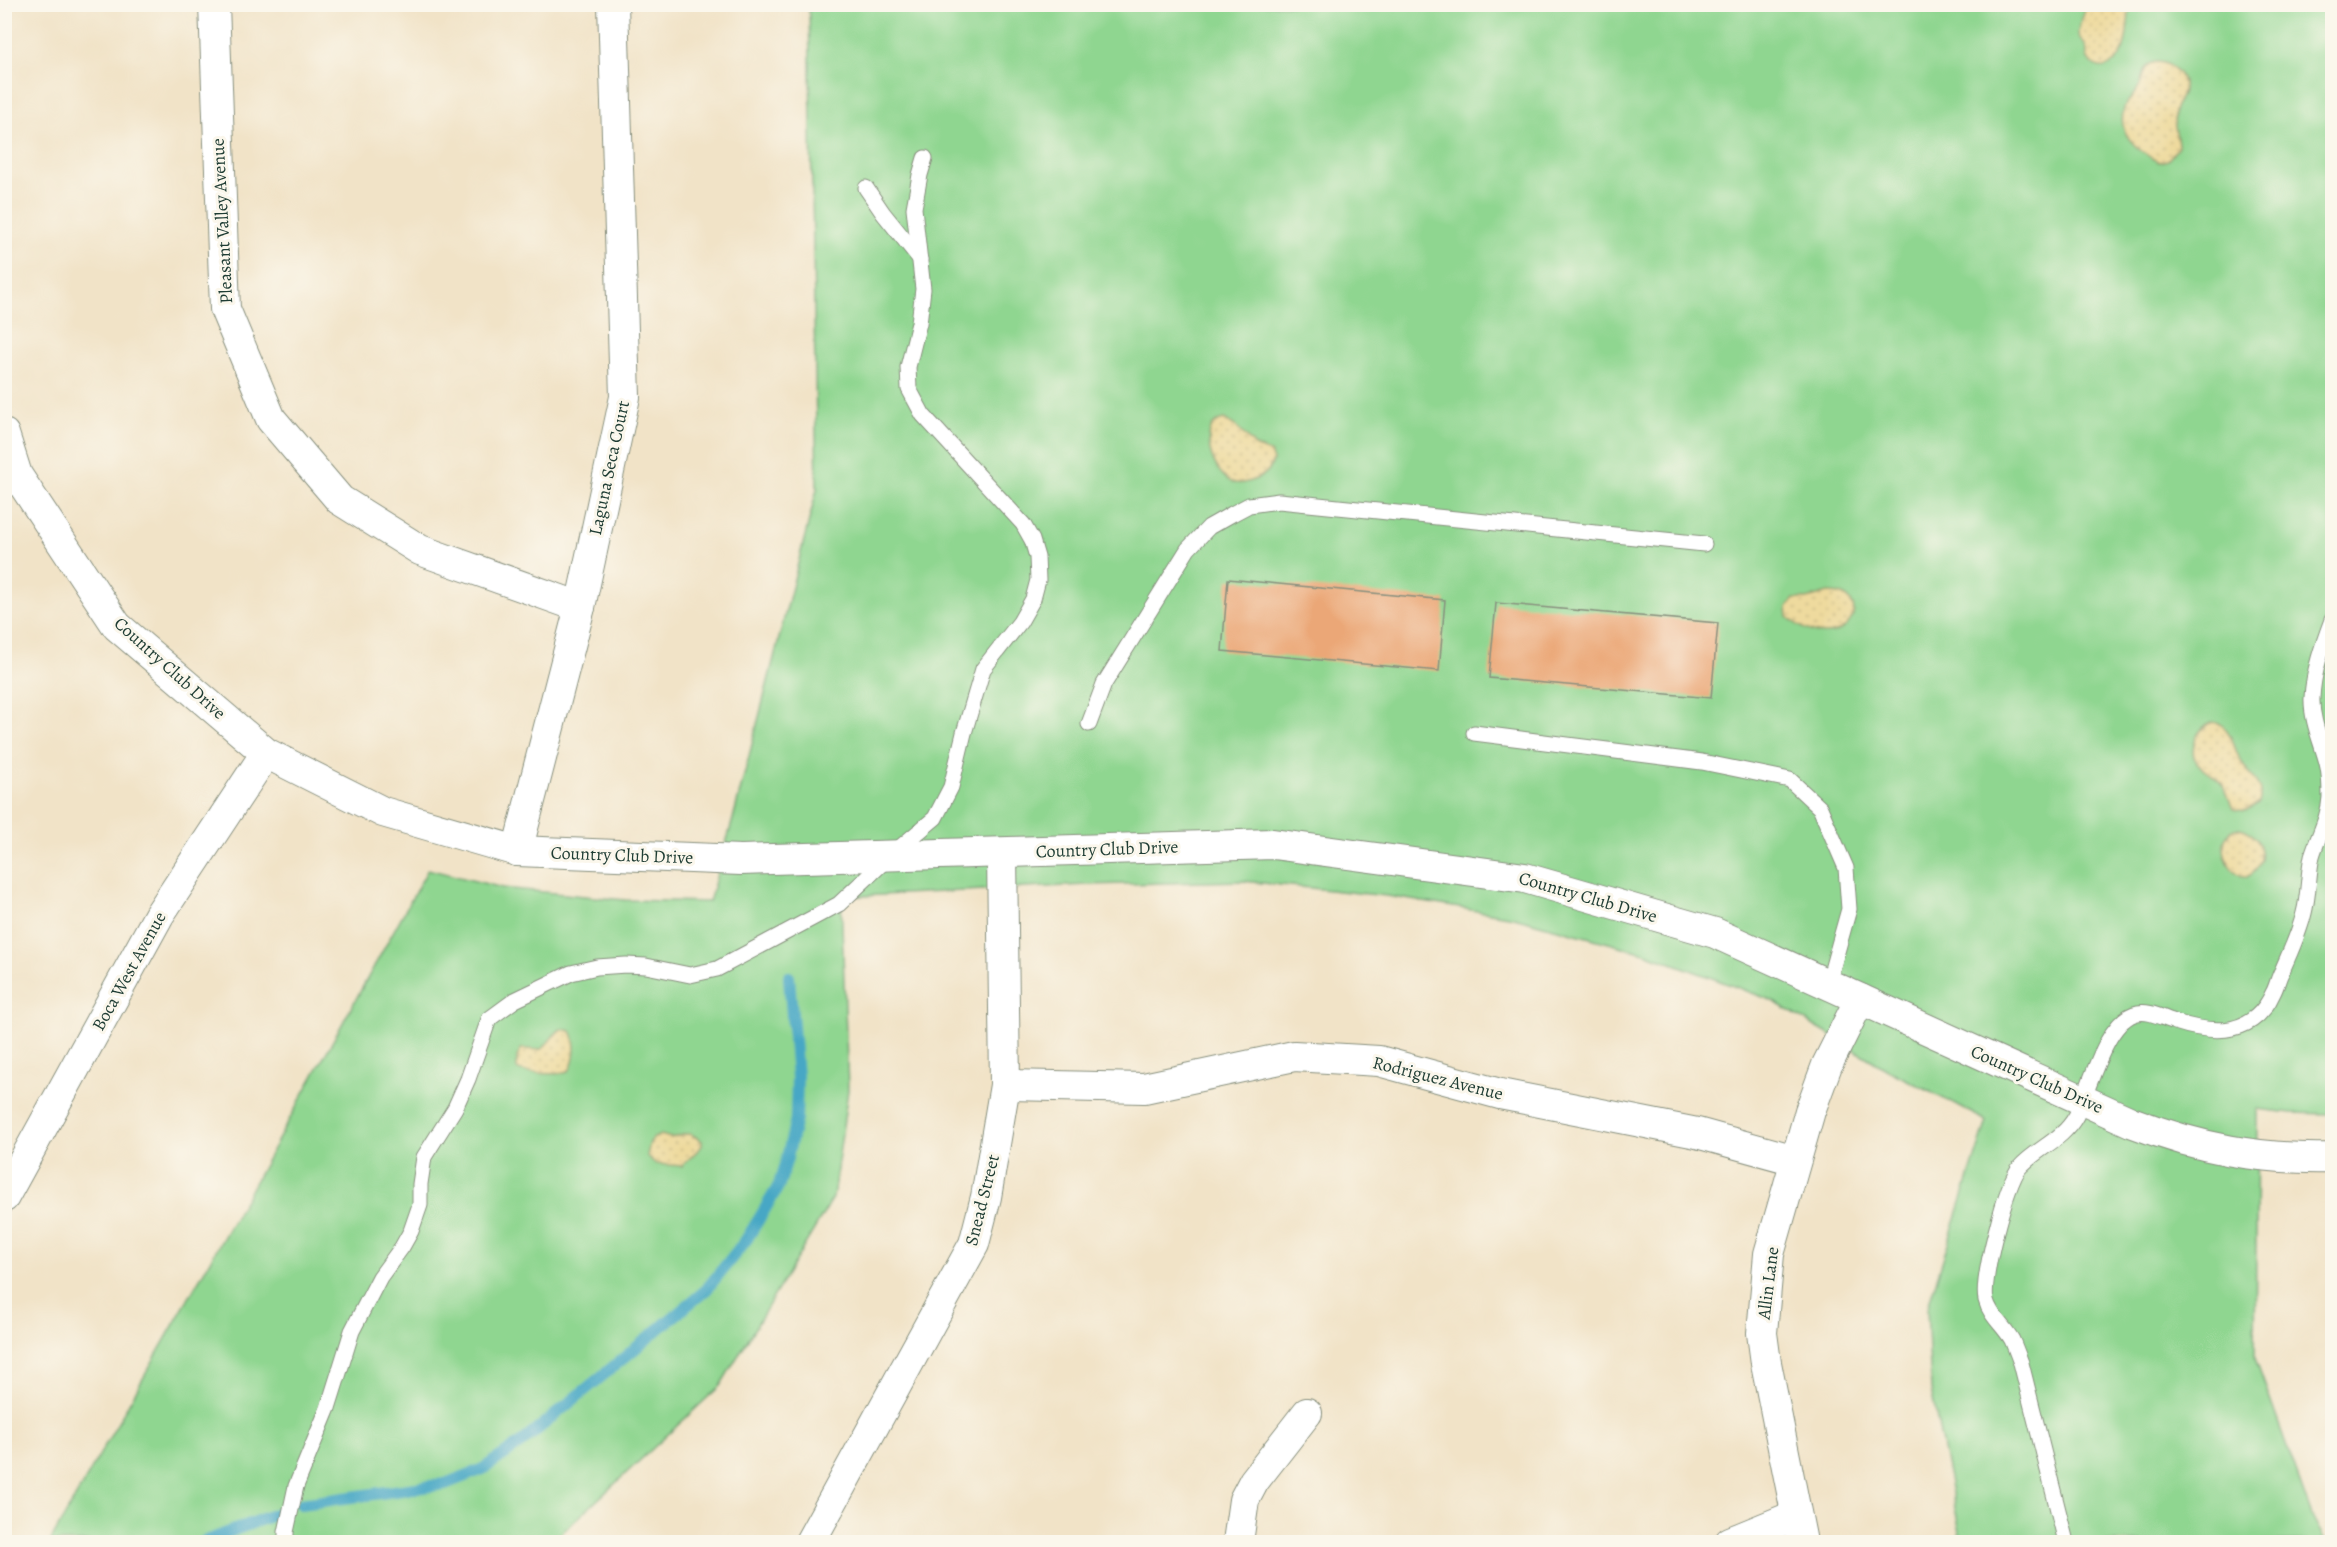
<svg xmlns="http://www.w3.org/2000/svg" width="2337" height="1547" font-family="Alegreya,serif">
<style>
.grass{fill:#8fd690;stroke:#578a62;stroke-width:1.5}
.sand{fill:url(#sand-dots);stroke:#868c69;stroke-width:1.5}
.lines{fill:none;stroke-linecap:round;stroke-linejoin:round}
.stream{stroke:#46a7c5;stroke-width:12}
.building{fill:#eba777}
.lane-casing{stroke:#88907e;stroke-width:17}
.street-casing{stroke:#88907e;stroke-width:32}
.lane{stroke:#fff;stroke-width:15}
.street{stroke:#fff;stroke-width:30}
.labels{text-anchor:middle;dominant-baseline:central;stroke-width:6;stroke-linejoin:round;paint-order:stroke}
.street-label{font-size:18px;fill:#1f3d34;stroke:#fbf7ec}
</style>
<defs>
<pattern id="sand-dots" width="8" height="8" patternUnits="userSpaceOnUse" patternTransform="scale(1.5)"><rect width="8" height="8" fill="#eeda9e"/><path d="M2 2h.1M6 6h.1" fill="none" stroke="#ccbc89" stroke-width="1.8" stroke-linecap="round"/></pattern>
</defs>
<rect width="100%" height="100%" fill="#fbf7ec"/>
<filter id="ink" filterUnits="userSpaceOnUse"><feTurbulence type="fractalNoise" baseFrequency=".0167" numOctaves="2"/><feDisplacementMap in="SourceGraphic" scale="12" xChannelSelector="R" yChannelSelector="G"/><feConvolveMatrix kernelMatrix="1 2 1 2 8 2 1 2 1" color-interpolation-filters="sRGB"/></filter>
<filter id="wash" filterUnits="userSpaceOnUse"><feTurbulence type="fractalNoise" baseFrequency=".008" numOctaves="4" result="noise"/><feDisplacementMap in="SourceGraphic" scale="24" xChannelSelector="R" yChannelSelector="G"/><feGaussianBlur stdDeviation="1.35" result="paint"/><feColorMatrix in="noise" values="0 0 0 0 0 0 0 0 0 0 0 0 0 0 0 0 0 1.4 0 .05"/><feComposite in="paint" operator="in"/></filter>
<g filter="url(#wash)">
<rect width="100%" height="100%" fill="#f1e3c7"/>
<!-- grass -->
<path class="grass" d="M809,5h1523v1109l-40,-1 -35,-4 -2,249 57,158 14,26h-364l-31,-152 -4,-81 60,-188 -99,-51 -117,-70 -126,-47 -131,-36 -127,-21 -144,-15 -156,4 -246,12 7,193 -15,108 -113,188 -168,156h-502l198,-348 180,-325 75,19 122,12 84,2 24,-83 84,-330z"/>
<!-- sand -->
<g class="sand">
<path d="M2084,5h47c-6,18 1,55 -26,62 -6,1 -12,-2 -16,-7 -4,-5 -1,-8 -3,-13 -2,-5 -6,-8 -8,-12 -1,-11 9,-20 6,-30z"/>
<path d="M2157,62c14,1 29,12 26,28 -1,9 -9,15 -9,23 -1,11 4,22 4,34l-10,13 -9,2c-20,-10 -43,-28 -35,-53 3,-9 12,-15 16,-24 4,-11 2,-21 17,-23z"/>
<path d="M1224,419l13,8 19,20 14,5 3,9c-3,10 -10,16 -20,19 -5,2 -13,4 -18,3 -22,-5 -40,-59 -11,-64z"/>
<path d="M1828,593c47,-1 23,56 -20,37 -8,-3 -14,-7 -20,-13l-1,-10 7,-8h13z"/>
<path d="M2212,722c20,1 21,27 29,39 8,13 24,25 18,42l-14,8 -12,-2c-4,-8 -6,-20 -12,-26 -14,-15 -36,-18 -25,-45 3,-7 8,-13 16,-16z"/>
<path d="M2240,828c18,4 29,27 15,43 -20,23 -50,-38 -15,-43z"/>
<path d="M561,1029l10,2c6,11 5,31 -3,41 -8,3 -44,2 -51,-3v-12l4,-8c6,-1 15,2 20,0 4,-1 13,-16 20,-20z"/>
<path d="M686,1134h5l11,7v5l-20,20 -26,-2 -9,-8 3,-14 4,-4 7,-3 10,3z"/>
</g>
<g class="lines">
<!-- stream -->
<g class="stream">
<path d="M301,1504l144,-20 38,-15 38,-26 185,-153 40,-50 16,-26 17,-29 8,-27 9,-39 1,-42 -8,-100"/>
<path d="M204,1542l79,-31"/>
</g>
</g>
<g id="blocks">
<!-- building -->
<g class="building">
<path d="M1228,579l217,21 -6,71 -217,-20z"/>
<path d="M1496,603l222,20 -7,75 -222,-20z"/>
</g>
</g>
</g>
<g filter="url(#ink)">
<use href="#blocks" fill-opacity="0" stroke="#88907e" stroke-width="1.5"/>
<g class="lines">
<defs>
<g id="lane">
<path d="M866,188l17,25 37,46"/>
<path d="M1089,724l15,-40 84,-135 21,-22 23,-13 17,-9 30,-4 425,43"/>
<path d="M1474,733l228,29 88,18 30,28 26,60 3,41 -21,75"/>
<path d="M286,1542v-10l10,-46 32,-78 24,-77 28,-54 22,-30 9,-16 9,-26v-21l4,-27 31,-49 13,-29 21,-60 26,-19 56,-27 26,-6 29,-2 20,1 44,9 27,-6 122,-65 52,-49 44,-37 16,-31 13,-54 19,-64 37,-47 13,-23 5,-19 -1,-23 -5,-17 -9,-16 -100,-109 -14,-26 -1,-22 11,-44 4,-34 -9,-81 6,-33 5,-17"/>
<path d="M2066,1542l-45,-179c-3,-8 -6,-16 -9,-23 -8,-14 -22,-24 -26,-40 -5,-20 20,-117 34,-133 17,-19 43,-27 56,-51 14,-27 28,-91 58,-102 14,-5 28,4 41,8 40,13 79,14 98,-29 4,-7 5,-15 9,-22 8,-19 17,-37 22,-58 5,-19 4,-38 8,-57 6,-20 17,-38 18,-59 0,-11 0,-23 -3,-34 -5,-20 -16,-43 -15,-65 1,-26 11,-54 20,-78"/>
</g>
<g id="street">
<path d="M214,4l11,305 46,110 69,81 80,50 160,57"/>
<path d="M4,434l13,41 100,151 149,127 117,59 134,39 224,9 532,-16 252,34 190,55 416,189c68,26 128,38 201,36"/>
<path d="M517,851l63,-244 45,-210 -12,-393"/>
<path d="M1005,1085l139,3 150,-32 85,5 121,33 197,39 98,27"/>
<path d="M4,1197l155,-282 107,-162"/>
<path d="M810,1542l164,-298 12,-47 19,-112 -3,-232"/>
<path d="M1238,1542l6,-42 10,-19 53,-68"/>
<path d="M1730,1542l66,-27"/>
<path d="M1802,1542l-36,-179 -4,-30 7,-79 41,-143 17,-46 33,-66"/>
</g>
</defs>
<!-- lane casing -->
<use href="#lane" class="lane-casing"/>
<!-- street casing -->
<use href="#street" class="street-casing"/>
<!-- lane -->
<use href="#lane" class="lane"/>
<!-- street -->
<use href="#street" class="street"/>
</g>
</g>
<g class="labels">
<!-- street labels -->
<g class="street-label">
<text transform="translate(222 221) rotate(-93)">Pleasant Valley Avenue</text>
<text transform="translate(609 468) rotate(-78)">Laguna Seca Court</text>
<text transform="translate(170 668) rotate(42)">Country Club Drive</text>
<text transform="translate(1107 849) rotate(-2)">Country Club Drive</text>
<text transform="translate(622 855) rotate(2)">Country Club Drive</text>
<text transform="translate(1588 897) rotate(16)">Country Club Drive</text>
<text transform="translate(129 971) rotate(-61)">Boca West Avenue</text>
<text transform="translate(1438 1078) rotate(14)">Rodriguez Avenue</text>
<text transform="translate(2037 1079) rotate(24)">Country Club Drive</text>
<text transform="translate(982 1200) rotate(-76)">Snead Street</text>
<text transform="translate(1768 1283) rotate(-83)">Allin Lane</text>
</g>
</g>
<!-- margin -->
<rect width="2337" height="1547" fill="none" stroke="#fbf7ec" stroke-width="24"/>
</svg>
